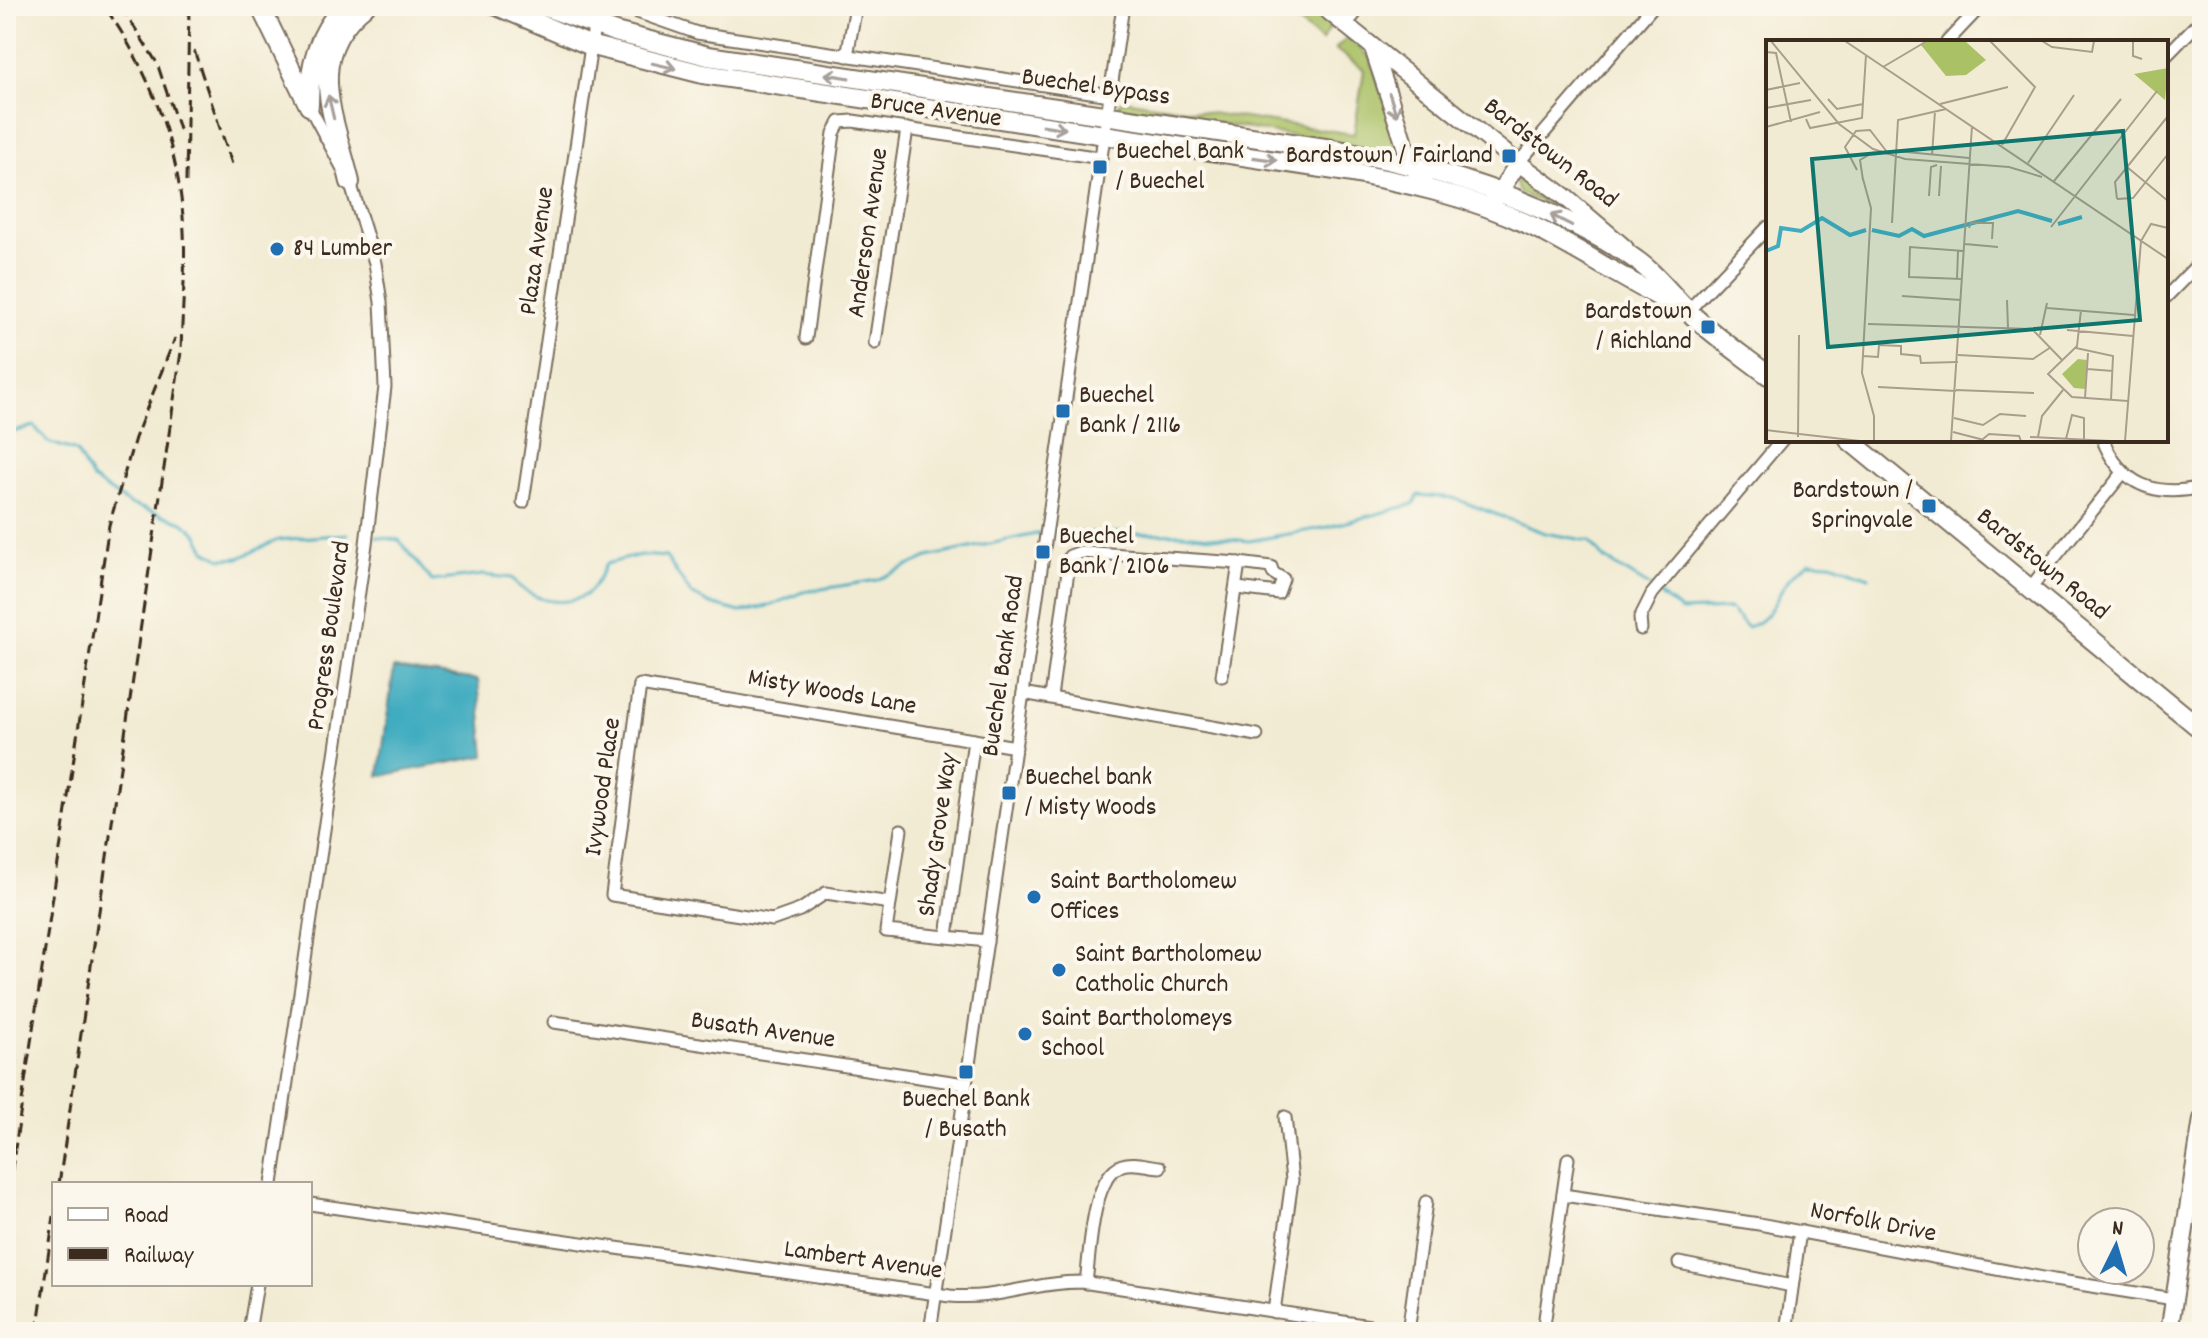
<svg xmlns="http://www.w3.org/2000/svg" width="2208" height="1338" font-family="Dekko,sans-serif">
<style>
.green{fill:#aac166;stroke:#727642;stroke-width:2}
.water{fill:#41acc0;stroke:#3e6b6f;stroke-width:2}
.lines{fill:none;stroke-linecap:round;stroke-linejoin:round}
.stream{stroke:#41acc0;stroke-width:3}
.street-casing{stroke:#7b6e5d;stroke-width:15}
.secondary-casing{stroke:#7b6e5d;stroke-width:20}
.primary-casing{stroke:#7b6e5d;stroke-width:22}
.street{stroke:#fff;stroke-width:11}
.secondary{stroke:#fff;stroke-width:16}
.primary{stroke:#fff;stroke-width:18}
.rail{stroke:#3b2a1e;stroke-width:3;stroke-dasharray:12 6;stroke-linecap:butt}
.oneway{stroke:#a79f9a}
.poi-dot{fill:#1f6fb2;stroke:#fbf7ec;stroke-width:3}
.labels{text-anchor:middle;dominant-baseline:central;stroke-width:8;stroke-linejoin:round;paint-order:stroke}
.street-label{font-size:26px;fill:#3b2a1e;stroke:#fbf7ec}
.poi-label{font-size:26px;fill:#3b2a1e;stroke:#fbf7ec;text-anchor:start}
.inset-river{fill:none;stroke:#41acc0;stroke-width:4}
.inset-road{fill:none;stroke:#a99e8b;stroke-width:2}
.view{fill:#0f766e;fill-opacity:0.15;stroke:#0f766e;stroke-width:4}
.inset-edge{fill:none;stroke:#3b2a1e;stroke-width:4}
</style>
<rect width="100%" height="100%" fill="#fbf7ec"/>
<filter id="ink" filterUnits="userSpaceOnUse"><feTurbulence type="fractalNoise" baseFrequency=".0125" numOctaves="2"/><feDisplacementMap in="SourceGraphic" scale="16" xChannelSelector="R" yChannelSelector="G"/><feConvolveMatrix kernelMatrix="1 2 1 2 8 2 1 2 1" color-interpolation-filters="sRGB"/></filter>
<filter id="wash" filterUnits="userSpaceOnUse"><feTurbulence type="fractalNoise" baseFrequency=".006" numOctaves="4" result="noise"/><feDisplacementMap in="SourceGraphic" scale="32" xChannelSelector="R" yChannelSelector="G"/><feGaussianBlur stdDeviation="1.8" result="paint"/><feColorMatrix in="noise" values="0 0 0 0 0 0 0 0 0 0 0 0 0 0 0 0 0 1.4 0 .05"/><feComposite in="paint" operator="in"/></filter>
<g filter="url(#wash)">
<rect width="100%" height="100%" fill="#f2ebd3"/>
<!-- green -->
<g class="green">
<path d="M1278,6h27l27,18 -10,17z"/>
<path d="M1348,37l22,21 30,91 -6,4 -269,-45 -6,-4 4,-4 231,34 10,-64 -29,-21z"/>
<path d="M1123,129l152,16 81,17 -3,4z"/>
<path d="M1523,173l64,46 -68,-26 -3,-10z"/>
</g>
<!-- water -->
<path class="water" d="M394,668l84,12 7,76 -106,20z"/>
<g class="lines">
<!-- stream -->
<g class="stream">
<path d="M6,434l28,-8 14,16 28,9 16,28 37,25 54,18 15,13 8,16 16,8 17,-1 39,-18 69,-6"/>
<path d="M1049,532l134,2 66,7 79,-14 86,-23 4,-9 35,3 92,35 44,8 16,18 46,28"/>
<path d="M376,537l23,3 33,41 51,-6 29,3c16,21 48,31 73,17 9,-5 16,-22 21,-31l34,-9 26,2 25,37 20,10 29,8 32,-7 31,-13 74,-12 51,-23 113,-24"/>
<path d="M1657,592l24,19 49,-2 17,18c26,-7 28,-31 42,-48 6,-7 15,-12 21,-17l21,1 38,14"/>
</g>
</g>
</g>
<g filter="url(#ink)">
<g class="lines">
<defs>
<g id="street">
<path d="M620,6l77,27 413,62"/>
<path d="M1346,25l15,-19"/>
<path d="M1947,42l34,-36"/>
<path d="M847,56l9,-50"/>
<path d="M2166,56l36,-37"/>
<path d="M1519,162l134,-156"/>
<path d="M2166,297l36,-37"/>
<path d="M1688,311l80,-84"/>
<path d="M806,338l28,-205 6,-11 13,-1 248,37"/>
<path d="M875,343l32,-214"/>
<path d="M2103,440c18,45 52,58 99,47"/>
<path d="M523,502l74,-496"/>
<path d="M1237,588l41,5 5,-14 -10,-6 -2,-6 -32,-4"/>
<path d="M2030,588l92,-114"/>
<path d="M1641,629l-1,-11 12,-24 130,-154"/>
<path d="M1023,693l234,42"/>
<path d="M1051,697l19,-141 11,-4 158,11 -17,113"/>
<path d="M901,830l-15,101 101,10"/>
<path d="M890,903l-64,-10 -26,17 -28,10 -160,-25 28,-210 376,62"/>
<path d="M947,936l27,-196"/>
<path d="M554,1022l411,62"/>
<path d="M272,1184l94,-640 19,-157 -4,-85 -6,-39 -25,-81 -41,-76"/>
<path d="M1563,1195l196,29 295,56 120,19"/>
<path d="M310,1204l640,92c50,4 82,-14 132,-14l327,50"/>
<path d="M1679,1263l113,23"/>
<path d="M1086,1283c4,-29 5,-106 36,-118 12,-4 25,1 38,2"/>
<path d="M1274,1312l18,-132 -7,-63"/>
<path d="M249,1332l8,-48"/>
<path d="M930,1332l193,-1326"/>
<path d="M1408,1332l18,-130"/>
<path d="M1543,1332l25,-173"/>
<path d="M1786,1332l14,-101"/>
</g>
<g id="secondary">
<path d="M1322,6l187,150 55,40 61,52"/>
<path d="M1373,48l38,116 16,24"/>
<path d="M1494,200l25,-38"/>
<path d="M2169,1332l33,-213"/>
</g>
<g id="primary">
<path d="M260,6l49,100"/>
<path d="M497,6l92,39 114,29 632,96c67,11 133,26 195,55 52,25 99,59 152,83"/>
<path d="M543,6l72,26 93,24 624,93c105,18 206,49 297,106 24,15 39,36 58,55 24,24 54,44 81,65"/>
<path d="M309,103c0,-39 9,-68 34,-97"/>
<path d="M350,182c-15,-64 -48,-126 15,-176"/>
<path d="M1849,440l353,290"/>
</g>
</defs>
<!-- street casing -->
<use href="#street" class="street-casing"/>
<!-- secondary casing -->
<use href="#secondary" class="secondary-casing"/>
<!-- primary casing -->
<use href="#primary" class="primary-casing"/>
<!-- street -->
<use href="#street" class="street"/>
<!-- secondary -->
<use href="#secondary" class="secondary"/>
<!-- primary -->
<use href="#primary" class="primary"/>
<!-- rail -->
<g class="rail">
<path d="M121,6l36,57 23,69"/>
<path d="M194,50l39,117"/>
<path d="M186,182l3,-176"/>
<path d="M59,1184l122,-832c1,-44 6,-90 2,-135 -6,-75 -35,-150 -79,-211"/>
<path d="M6,1208l103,-683 26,-87 40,-100"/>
<path d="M37,1332l17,-116"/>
</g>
</g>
<!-- one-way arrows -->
<defs><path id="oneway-shaft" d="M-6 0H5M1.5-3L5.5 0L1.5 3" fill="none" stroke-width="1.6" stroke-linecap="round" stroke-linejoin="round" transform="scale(2)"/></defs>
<g class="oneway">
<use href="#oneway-shaft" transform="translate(664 66) rotate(13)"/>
<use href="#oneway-shaft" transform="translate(837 76) rotate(-171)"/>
<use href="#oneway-shaft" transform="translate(1393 105) rotate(72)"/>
<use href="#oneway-shaft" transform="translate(331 107) rotate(-103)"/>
<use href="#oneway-shaft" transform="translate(1054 127) rotate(9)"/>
<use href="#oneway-shaft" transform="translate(1265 159) rotate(8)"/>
<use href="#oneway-shaft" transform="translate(1561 220) rotate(-153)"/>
</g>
</g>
<!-- markers -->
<g class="poi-dot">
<rect x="1501" y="148" width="16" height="16" rx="4"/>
<rect x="1092" y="159" width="16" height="16" rx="4"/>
<circle cx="277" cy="249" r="8"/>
<rect x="1700" y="319" width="16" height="16" rx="4"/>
<rect x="1055" y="403" width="16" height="16" rx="4"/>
<rect x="1921" y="498" width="16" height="16" rx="4"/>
<rect x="1035" y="544" width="16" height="16" rx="4"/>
<rect x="1001" y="785" width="16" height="16" rx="4"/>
<circle cx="1034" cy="897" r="8"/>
<circle cx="1059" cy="970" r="8"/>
<circle cx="1025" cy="1034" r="8"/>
<rect x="958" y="1064" width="16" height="16" rx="4"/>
</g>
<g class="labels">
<!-- street labels -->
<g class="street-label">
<text transform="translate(1096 88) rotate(8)">Buechel Bypass</text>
<text transform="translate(936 111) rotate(8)">Bruce Avenue</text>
<text transform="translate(1550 154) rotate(38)">Bardstown Road</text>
<text transform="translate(869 233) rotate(-82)">Anderson Avenue</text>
<text transform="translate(538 251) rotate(-82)">Plaza Avenue</text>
<text transform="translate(2042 565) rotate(39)">Bardstown Road</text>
<text transform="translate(330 636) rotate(-82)">Progress Boulevard</text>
<text transform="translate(1004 666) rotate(-82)">Buechel Bank Road</text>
<text transform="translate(832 693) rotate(10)">Misty Woods Lane</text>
<text transform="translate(604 787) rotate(-82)">Ivywood Place</text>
<text transform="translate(939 835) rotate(-82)">Shady Grove Way</text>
<text transform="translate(763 1031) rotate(8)">Busath Avenue</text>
<text transform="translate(1873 1223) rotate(11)">Norfolk Drive</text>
<text transform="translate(863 1261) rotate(8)">Lambert Avenue</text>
</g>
<!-- poi labels -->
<g class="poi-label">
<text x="1116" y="152">Buechel Bank<tspan x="1116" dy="30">/ Buechel</tspan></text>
<text x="1493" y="156" text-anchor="end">Bardstown / Fairland</text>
<text x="293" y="249">84 Lumber</text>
<text x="1692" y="312" text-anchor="end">Bardstown<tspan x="1692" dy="30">/ Richland</tspan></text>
<text x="1079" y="396">Buechel<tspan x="1079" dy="30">Bank / 2116</tspan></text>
<text x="1913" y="491" text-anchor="end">Bardstown /<tspan x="1913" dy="30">Springvale</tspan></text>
<text x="1059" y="537">Buechel<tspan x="1059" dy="30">Bank / 2106</tspan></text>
<text x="1025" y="778">Buechel bank<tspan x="1025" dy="30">/ Misty Woods</tspan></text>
<text x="1050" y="882">Saint Bartholomew<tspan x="1050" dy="30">Offices</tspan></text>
<text x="1075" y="955">Saint Bartholomew<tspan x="1075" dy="30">Catholic Church</tspan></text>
<text x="1041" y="1019">Saint Bartholomeys<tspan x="1041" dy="30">School</tspan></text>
<text x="966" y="1100" text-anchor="middle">Buechel Bank<tspan x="966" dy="30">/ Busath</tspan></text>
</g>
</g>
<!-- overview -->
<g transform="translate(1766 40)">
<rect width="402" height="402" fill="#f2ebd3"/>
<path d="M163,1h36l21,19 -20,15 -20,1 -25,-31zM402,28l-3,32 -31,-26zM312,319l9,1 -2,29 -11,-1 -12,-14z" fill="#aac166"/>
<path class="inset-river" d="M292,184l24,-7M106,190l27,6 13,-7 12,7 94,-25 34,10M0,211l12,-5 3,-18 20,3 21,-13 28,17 16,-5"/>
<path class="inset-road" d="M5,1l68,83 34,25 32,10 104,8 33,10M79,1l323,218M224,1l45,46 -33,58M276,1l10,6 40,5 2,-11M367,1v15l9,3M0,12l10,1 15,69M117,27l44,-26M0,50l34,-7M62,59l9,10 26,-5M174,64l68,-17M0,68l45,-8M40,79l4,9 52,-10 4,-63M0,87l54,-15M130,111l73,7M166,116l3,-45M262,123l46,-68M361,127l41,34M91,130l-12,-23 11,-16 14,-1 17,22M97,139l8,29 -9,165 12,43v25M97,140l-3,-20 14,-8M288,141l67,-82M163,156l2,-29 6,-2M173,156l2,-30M351,159l-2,-17 53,-66M351,159l16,-1 35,-44M126,183l6,-103 48,-11M285,187l106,-136M203,188l2,-5h22l-1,16M375,201l10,-17 17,4M199,204l33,3M191,239l1,-28M196,239l-53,-2 1,-30 54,4M136,256l59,4M241,260l1,28M281,268l87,7M315,270l-4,36 -29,28 24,23 56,4M102,284l164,5 31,32M301,290l66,6M274,295l7,-32M310,308l37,8 -2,44M192,315l75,4 18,-12M97,316l15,1 1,-12 22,1v8l19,2 1,7 37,-1M321,329l26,2M112,347l78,4M190,350l78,3M319,358l3,-45M188,378l29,7 17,-11 26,2M0,390l94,11M187,392l31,8M32,397l1,-102M264,397l81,4M272,397l4,-21 21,-26M217,399l6,-5 30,2 2,5M300,399l6,-24 12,3v22M185,401l21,-315M359,401l16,-200"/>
<path class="view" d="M357,91l17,189 -312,27 -16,-188z"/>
<rect width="402" height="402" class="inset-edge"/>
</g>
<!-- margin -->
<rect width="2208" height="1338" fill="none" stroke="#fbf7ec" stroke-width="32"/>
<!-- legend -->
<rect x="52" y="1182" width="260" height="104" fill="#fbf7ec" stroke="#aea59a" stroke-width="2"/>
<rect x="68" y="1208" width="40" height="12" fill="#ffffff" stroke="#aea59a" stroke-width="2"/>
<text x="124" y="1222" font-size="24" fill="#3b2a1e">Road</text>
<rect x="68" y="1248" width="40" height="12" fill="#3b2a1e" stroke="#aea59a" stroke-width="2"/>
<text x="124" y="1262" font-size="24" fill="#3b2a1e">Railway</text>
<!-- north arrow -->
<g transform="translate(2116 1246) rotate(5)"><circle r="38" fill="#fbf7ec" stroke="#aea59a" stroke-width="2"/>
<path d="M0-6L14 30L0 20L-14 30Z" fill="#1f6fb2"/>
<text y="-12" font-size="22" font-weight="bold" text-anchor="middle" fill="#3b2a1e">N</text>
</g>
</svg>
